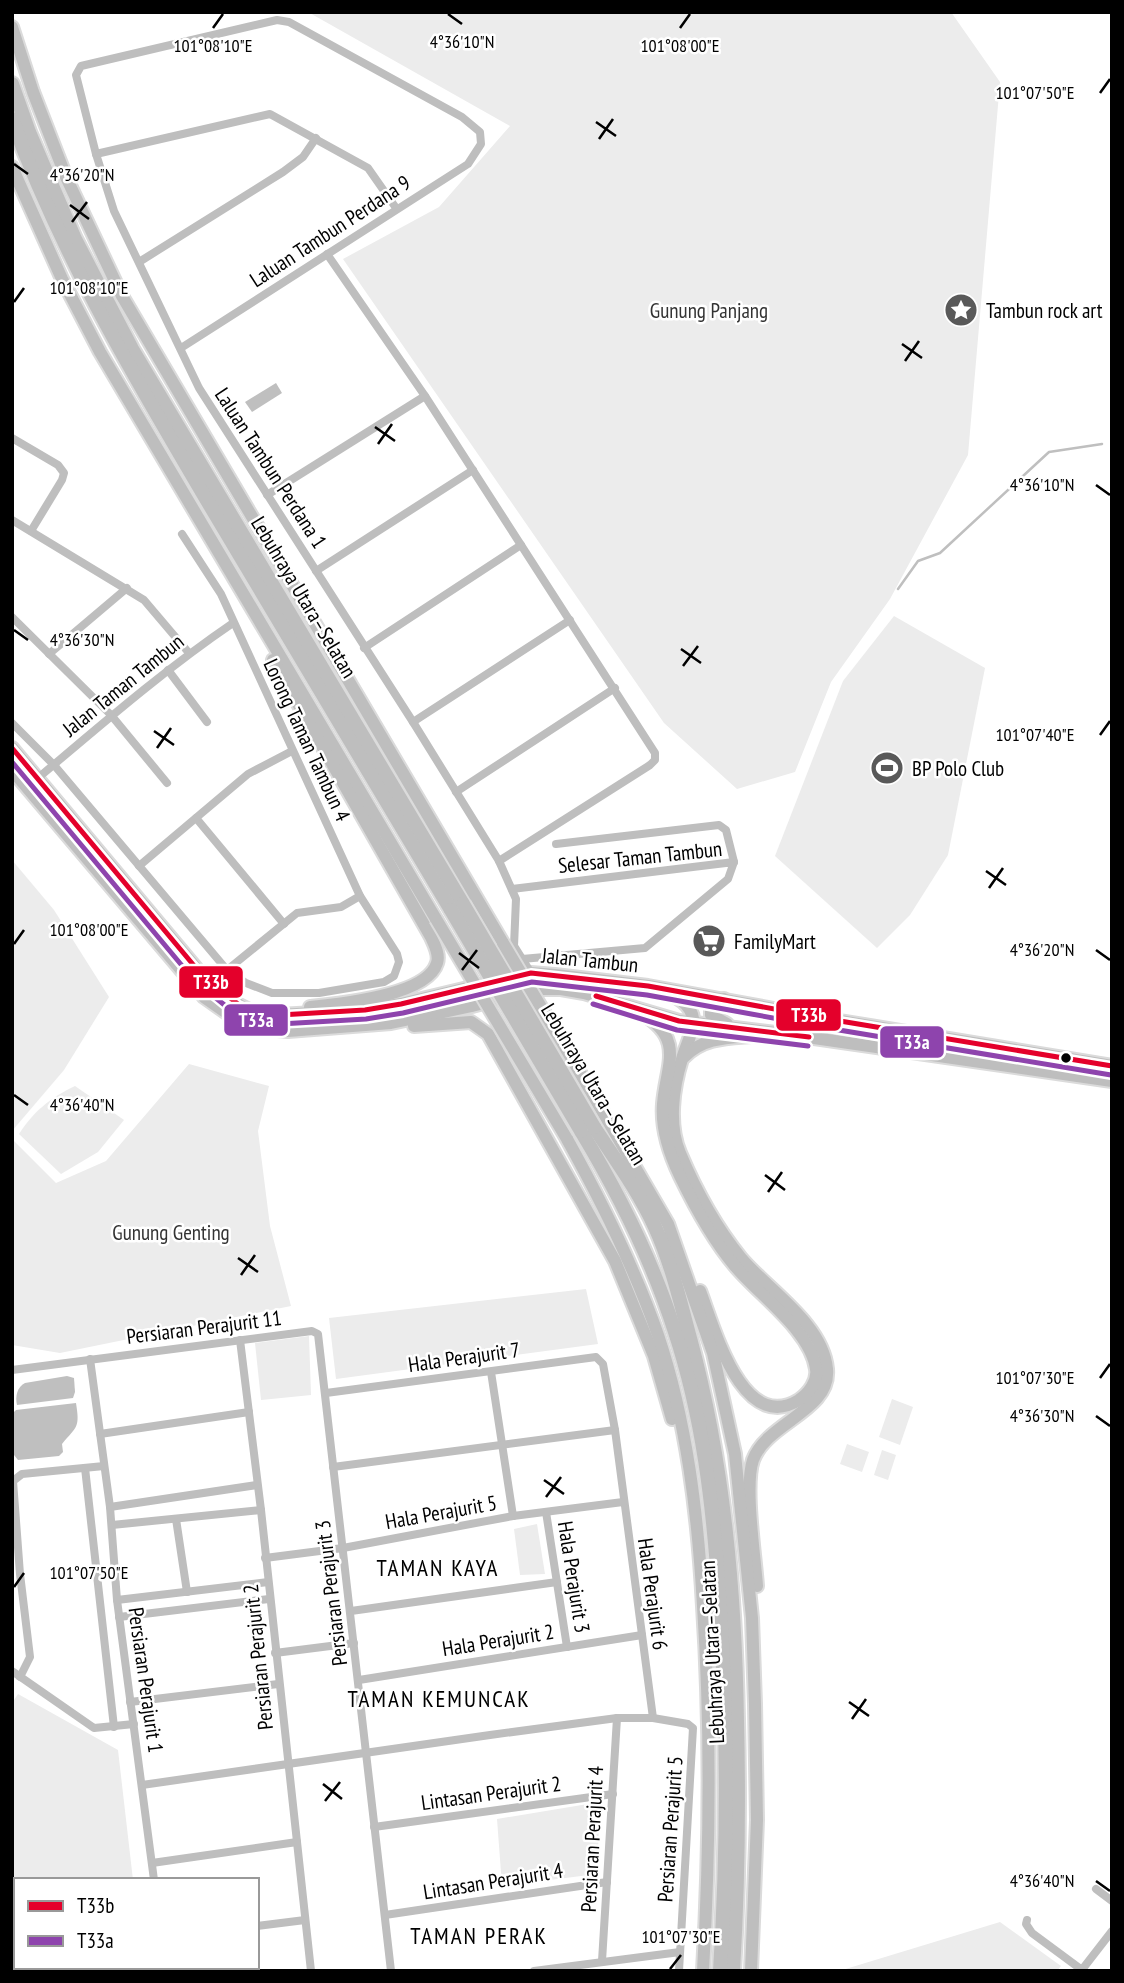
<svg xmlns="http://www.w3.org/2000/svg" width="1124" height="1983" font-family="'PT Sans Narrow',sans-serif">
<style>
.green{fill:#ececec}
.water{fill:#bfbfbf}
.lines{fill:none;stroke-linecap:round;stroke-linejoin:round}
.stream{stroke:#bfbfbf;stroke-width:2.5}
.primary-casing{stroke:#dbdbdb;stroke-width:16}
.highway-casing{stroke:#dbdbdb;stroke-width:18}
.street{stroke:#bebebe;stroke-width:8}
.primary{stroke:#bebebe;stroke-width:12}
.highway{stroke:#bebebe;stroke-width:14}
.primary-bridge-casing{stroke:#dbdbdb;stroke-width:16;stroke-linecap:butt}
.highway-bridge-casing{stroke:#dbdbdb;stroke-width:18;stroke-linecap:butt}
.primary-bridge{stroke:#bebebe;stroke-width:12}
.highway-bridge{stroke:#bebebe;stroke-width:14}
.bus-1-casing{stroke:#fff;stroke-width:10}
.bus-2-casing{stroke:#fff;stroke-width:10}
.bus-1{stroke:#e4002b;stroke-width:5}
.bus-2{stroke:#8e44ad;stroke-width:5}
.ticks{fill:none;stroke:#000;stroke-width:2.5}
.bus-dot{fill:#000;stroke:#fff;stroke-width:2.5}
.labels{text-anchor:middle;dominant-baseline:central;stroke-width:5;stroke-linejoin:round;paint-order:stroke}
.street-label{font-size:21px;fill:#000;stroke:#fff}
.park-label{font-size:21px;fill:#333;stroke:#fff}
.poi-label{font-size:21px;fill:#000;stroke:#fff;text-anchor:start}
.neighbourhood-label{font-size:23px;letter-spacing:2px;fill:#000;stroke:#fff}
.ticks-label{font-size:18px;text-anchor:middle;fill:#000;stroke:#fff;stroke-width:5;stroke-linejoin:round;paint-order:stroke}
.line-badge{stroke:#fff;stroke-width:2.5}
.badge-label{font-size:19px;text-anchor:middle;font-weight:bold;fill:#fff}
</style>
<rect width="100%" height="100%" fill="#fff"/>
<!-- green -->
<g class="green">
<path d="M308,12h643l49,70 -32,373 -78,144 -59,83 -36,90 -58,17 -73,-66 -321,-464 96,-52 71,-81z"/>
<path d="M894,616l91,52 -37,187 -38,60 -33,33 -102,-92 68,-175z"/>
<path d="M12,860l42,50 55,87 -45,73 -52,61z"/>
<path d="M189,1064l80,22 -11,45 12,95 21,80 -231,47 -48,-8v-206l44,44 50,-22z"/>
<path d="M75,1086l49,34 -26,32 -37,22 -42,-40c15,-23 31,-36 56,-48z"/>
<path d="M586,1289l12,55 -262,35 -7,-61z"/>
<path d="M309,1336l2,59 -50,5 -6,-57z"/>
<path d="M892,1399l21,8 -13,38 -21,-8z"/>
<path d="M847,1444l22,8 -7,20 -22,-8z"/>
<path d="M882,1450l14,5 -8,25 -14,-5z"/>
<path d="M537,1524l8,50 -25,1 -6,-46z"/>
<path d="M18,1694l100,56 15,130h-117v87h25l-29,4v-268z"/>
<path d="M600,1802l-3,72 -95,12 -5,-67z"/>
<path d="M1000,1922l61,44 -4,5h-218z"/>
</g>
<!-- water -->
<g class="water">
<path d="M276,383l6,10 -30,19 -7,-10z"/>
<path d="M67,1376l7,2 1,14 -2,6 -56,7c-2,-8 0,-18 8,-22z"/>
<path d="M76,1403c4,25 1,23 -14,41l1,8 -4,4 -41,4 -4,-5 -2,-41 4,-4z"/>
</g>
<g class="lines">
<!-- stream -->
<path class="stream" d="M898,589l20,-28 22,-8 109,-101 53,-8"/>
<defs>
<g id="primary">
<path d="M12,27l21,65 33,85 56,119 381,647"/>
<path d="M12,167l50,112 38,73 336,567"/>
<path d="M273,660l158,277c3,7 9,17 6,26 -10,33 -98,41 -127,44"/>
<path d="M12,748l189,226 38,31 12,6 29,4 85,-5 36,-6 130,-31 24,2 93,11 192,35 272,45"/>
<path d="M12,770l192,227 34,24 18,7 32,3 103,-8 81,-17 64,-17h25l23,4 95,28 121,15 312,45"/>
<path d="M668,994c13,4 27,15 25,30 -1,11 -8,24 -11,35 -9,29 -14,66 -2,94 16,38 35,73 61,105 27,32 82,66 86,111 4,42 -60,53 -74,91 -9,26 2,96 4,126"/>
<path d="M724,999l-9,4 -4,7v5l16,9"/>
<path d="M644,1015c41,25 22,51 19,89 -2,25 6,49 17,72 15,31 32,63 55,90 24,29 76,65 81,103 2,12 -7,24 -17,31 -57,35 -85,-73 -99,-109"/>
<path d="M414,1026l57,-4 17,12 127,227 39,95 18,63"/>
<path d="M684,1057c19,-19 41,-19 67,-21"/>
<path d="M582,1076l86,148 45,129 22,101 17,164 3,86 2,116 -6,151"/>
<path d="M567,1139c35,63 67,128 91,196 29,87 40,180 45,271 8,121 7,243 0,365"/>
</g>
<g id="highway">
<path d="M12,84l17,48 46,107 57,110 331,555"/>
<path d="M12,119c48,132 119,252 190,373 82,140 167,278 249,418"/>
<path d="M594,1127c21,32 45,65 61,100 16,35 25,74 35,111 34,126 45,254 47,383 2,84 1,167 -4,250"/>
<path d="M581,1131c38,63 72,131 94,201 28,85 38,173 44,262 9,126 9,251 1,377"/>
</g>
</defs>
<!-- primary casing -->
<use href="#primary" class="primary-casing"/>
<!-- highway casing -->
<use href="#highway" class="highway-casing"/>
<!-- street -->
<g class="street">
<path d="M96,154l174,-40 98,54 28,40"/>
<path d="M327,254l98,142 230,357v7l-5,5 -151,96"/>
<path d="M139,262l144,-90 20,-15 13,-19"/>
<path d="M181,348l287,-184 13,-20 -1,-12 -18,-15 -173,-95 -12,-2 -196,46 -5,9 20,79 18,57 85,177 214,334 86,139 17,38 -2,47 17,27"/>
<path d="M12,438l46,27 6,8 -2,7 -31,51"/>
<path d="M267,495l158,-99"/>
<path d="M12,520l132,80 45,53"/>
<path d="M316,571l157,-101"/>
<path d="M12,617l99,98 56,68"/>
<path d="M364,648l157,-103"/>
<path d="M49,654l78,-66"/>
<path d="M168,670l39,52"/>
<path d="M413,722l157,-102"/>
<path d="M12,723l42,42 173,205 19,13 26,10h47l65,-11 10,-6 5,-14 -2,-8 -37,-58 -139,-302 -39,-60"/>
<path d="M38,778c64,-54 126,-108 195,-155"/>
<path d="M456,792l159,-104"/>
<path d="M196,818l88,106"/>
<path d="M556,844l163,-19 7,5 8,32"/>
<path d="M139,866l109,-92 44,-23"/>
<path d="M512,889l222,-27 -6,17 -83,69 -123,11"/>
<path d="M227,970l70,-57 44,-6 19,-11"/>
<path d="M240,1340l21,170 50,461"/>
<path d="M90,1359l20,148 7,93 37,280"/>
<path d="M12,1370l300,-39 6,3 73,637"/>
<path d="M491,1372l22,144"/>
<path d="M326,1393l270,-36 7,7 12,66 38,288 35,6 5,4 -14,243"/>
<path d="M100,1434l149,-22"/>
<path d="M333,1467l282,-37"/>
<path d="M85,1468l29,259"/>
<path d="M110,1507l147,-22"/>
<path d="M546,1512l21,135"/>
<path d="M176,1519l11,73"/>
<path d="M112,1525l149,-15"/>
<path d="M265,1558l78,-10 170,-32 110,-14"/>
<path d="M117,1600l151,-18"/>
<path d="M351,1611l206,-29"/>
<path d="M119,1617l150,-18"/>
<path d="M275,1653l79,-10"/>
<path d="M12,1671l82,57 40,-4"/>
<path d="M20,1677l10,-20 -10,-83 -7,-93 9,-7 82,-8"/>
<path d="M359,1680l283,-45"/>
<path d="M130,1702l148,-18"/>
<path d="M142,1785l348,-50 127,-17h36"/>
<path d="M374,1827l239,-33"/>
<path d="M152,1863l145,-21"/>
<path d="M1096,1889l16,12"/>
<path d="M385,1915l222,-33"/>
<path d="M1027,1920l-1,4 6,9 50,37"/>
<path d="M257,1926l48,-6"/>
<path d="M602,1961l15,-243"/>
<path d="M166,1967l1,4"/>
<path d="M534,1971l146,-19"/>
<path d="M1081,1971l31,-40"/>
</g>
<!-- primary -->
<use href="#primary" class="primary"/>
<!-- highway -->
<use href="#highway" class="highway"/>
<defs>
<g id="primary-bridge">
<path d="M436,919l131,220"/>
<path d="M503,943l79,133"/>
</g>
<g id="highway-bridge">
<path d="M463,904l131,223"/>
<path d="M451,910l130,221"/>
</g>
</defs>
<!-- primary-bridge casing -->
<use href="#primary-bridge" class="primary-bridge-casing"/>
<!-- highway-bridge casing -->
<use href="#highway-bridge" class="highway-bridge-casing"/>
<!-- primary-bridge -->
<use href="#primary-bridge" class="primary-bridge"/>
<!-- highway-bridge -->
<use href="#highway-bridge" class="highway-bridge"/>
<defs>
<g id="bus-1">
<path d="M12,748l189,226 38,31 12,6 29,4 85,-5 36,-6 130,-31 117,13 192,35 272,45"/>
<path d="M596,996l83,25 130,16"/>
</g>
<g id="bus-2">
<path d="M12,762l182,218 39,32 16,7 31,5 86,-5 37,-6 129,-31 115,13 192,35 272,45"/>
<path d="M593,1004l84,26 131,16"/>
</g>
</defs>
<!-- bus-1 casing -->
<use href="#bus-1" class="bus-1-casing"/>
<!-- bus-2 casing -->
<use href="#bus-2" class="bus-2-casing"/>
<!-- bus-1 -->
<use href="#bus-1" class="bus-1"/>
<!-- bus-2 -->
<use href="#bus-2" class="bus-2"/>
</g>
<!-- ticks -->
<path class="ticks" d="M448,14l14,10M213,28l10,-14M680,28l10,-14M1100,93l10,-14M596,122l20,14M599,139l14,-20M14,164l14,10M70,205l19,14M72,222l15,-20M14,302l10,-14M902,344l20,14M905,361l14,-20M375,427l20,14M378,444l14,-20M1096,485l14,10M14,630l14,10M681,649l20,14M683,666l15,-20M154,731l20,14M1100,735l10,-14M157,748l14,-20M986,871l20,14M989,888l14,-20M14,944l10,-14M1096,950l14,10M459,953l20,15M462,970l15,-20M14,1095l14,10M765,1175l20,15M768,1192l14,-20M238,1258l20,14M241,1275l14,-20M1100,1378l10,-14M1096,1416l14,10M544,1480l20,14M546,1497l15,-20M14,1587l10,-14M849,1702l20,14M852,1719l14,-20M323,1784l19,15M325,1801l15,-19M1096,1881l14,10M670,1969l11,-14"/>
<!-- icons -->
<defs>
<symbol id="sight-disc" viewBox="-11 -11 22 22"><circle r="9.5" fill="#595959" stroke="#fff"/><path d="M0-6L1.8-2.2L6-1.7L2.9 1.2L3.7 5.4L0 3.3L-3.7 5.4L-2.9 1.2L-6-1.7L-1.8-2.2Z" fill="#fff"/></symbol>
<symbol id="stadium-disc" viewBox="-11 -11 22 22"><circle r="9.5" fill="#595959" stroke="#fff"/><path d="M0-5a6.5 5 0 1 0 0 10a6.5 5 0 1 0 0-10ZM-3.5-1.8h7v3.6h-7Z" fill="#fff"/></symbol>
<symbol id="supermarket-disc" viewBox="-11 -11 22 22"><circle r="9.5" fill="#595959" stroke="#fff"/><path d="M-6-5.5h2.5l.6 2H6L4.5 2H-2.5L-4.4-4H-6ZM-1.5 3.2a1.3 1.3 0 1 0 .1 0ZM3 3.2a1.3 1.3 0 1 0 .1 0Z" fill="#fff"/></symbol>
</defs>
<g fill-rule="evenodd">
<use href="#sight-disc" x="942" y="291" width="38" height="38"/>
<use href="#stadium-disc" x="868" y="749" width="38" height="38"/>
<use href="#supermarket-disc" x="690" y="922" width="38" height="38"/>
</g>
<!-- markers -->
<circle class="bus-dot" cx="1066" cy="1058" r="6"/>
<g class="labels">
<!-- street labels -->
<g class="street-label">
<text transform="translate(330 231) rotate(-33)">Laluan Tambun Perdana 9</text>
<text transform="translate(271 468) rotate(57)">Laluan Tambun Perdana 1</text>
<text transform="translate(304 597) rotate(59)">Lebuhraya Utara–Selatan</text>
<text transform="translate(123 685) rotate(-39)">Jalan Taman Tambun</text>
<text transform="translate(307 740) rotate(65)">Lorong Taman Tambun 4</text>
<text transform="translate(640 857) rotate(-6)">Selesar Taman Tambun</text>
<text transform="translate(590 960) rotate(6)">Jalan Tambun</text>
<text transform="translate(594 1084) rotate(59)">Lebuhraya Utara–Selatan</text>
<text transform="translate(204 1327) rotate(-7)">Persiaran Perajurit 11</text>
<text transform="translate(464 1357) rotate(-8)">Hala Perajurit 7</text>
<text transform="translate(441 1512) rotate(-10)">Hala Perajurit 5</text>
<text transform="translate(574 1577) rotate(81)">Hala Perajurit 3</text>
<text transform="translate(331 1593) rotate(-97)">Persiaran Perajurit 3</text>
<text transform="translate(653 1594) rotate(82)">Hala Perajurit 6</text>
<text transform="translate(498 1640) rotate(-9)">Hala Perajurit 2</text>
<text transform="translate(712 1652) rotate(-93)">Lebuhraya Utara–Selatan</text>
<text transform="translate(258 1657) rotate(-96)">Persiaran Perajurit 2</text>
<text transform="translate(146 1680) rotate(82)">Persiaran Perajurit 1</text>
<text transform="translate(491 1793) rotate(-8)">Lintasan Perajurit 2</text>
<text transform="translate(670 1829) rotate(-86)">Persiaran Perajurit 5</text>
<text transform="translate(592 1839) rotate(-87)">Persiaran Perajurit 4</text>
<text transform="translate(493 1881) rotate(-9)">Lintasan Perajurit 4</text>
</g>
<!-- park labels -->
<g class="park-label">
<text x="709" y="310">Gunung Panjang</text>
<text x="171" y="1232">Gunung Genting</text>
</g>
<!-- poi labels -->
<g class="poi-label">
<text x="986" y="310">Tambun rock art</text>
<text x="912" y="768">BP Polo Club</text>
<text x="734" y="941">FamilyMart</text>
</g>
<!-- neighbourhood labels -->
<g class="neighbourhood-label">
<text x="438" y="1567">TAMAN KAYA</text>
<text x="439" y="1698">TAMAN KEMUNCAK</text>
<text x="479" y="1935">TAMAN PERAK</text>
</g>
</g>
<g class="ticks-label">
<text x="462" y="48">4°36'10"N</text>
<text x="213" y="52">101°08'10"E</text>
<text x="680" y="52">101°08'00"E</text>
<text x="1035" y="99">101°07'50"E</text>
<text x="82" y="181">4°36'20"N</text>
<text x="89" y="294">101°08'10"E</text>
<text x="1042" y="491">4°36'10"N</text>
<text x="82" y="646">4°36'30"N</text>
<text x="1035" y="741">101°07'40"E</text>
<text x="89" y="936">101°08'00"E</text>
<text x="1042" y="956">4°36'20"N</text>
<text x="82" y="1111">4°36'40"N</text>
<text x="1035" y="1384">101°07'30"E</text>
<text x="1042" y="1422">4°36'30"N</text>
<text x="89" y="1579">101°07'50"E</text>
<text x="1042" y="1887">4°36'40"N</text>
<text x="681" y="1943">101°07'30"E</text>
</g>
<g class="line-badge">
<rect x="178" y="965" width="66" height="34" rx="7" fill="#e4002b"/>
<rect x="775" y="998" width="67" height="34" rx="7" fill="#e4002b"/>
<rect x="223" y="1003" width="66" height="34" rx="7" fill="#8e44ad"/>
<rect x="879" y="1025" width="66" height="34" rx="7" fill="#8e44ad"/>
</g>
<g class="badge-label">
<text x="211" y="989">T33b</text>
<text x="809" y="1022">T33b</text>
<text x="256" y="1027">T33a</text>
<text x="912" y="1049">T33a</text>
</g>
<!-- border -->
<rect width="1124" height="1983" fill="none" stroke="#000000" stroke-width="28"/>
<!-- legend -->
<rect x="14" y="1878" width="245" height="91" fill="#ffffff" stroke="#999999" stroke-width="2"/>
<rect x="28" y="1901" width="35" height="10" fill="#e4002b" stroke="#999999" stroke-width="2"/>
<text x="77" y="1913" font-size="21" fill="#000000">T33b</text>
<rect x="28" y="1936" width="35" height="10" fill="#8e44ad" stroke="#999999" stroke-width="2"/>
<text x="77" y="1948" font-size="21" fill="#000000">T33a</text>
</svg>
